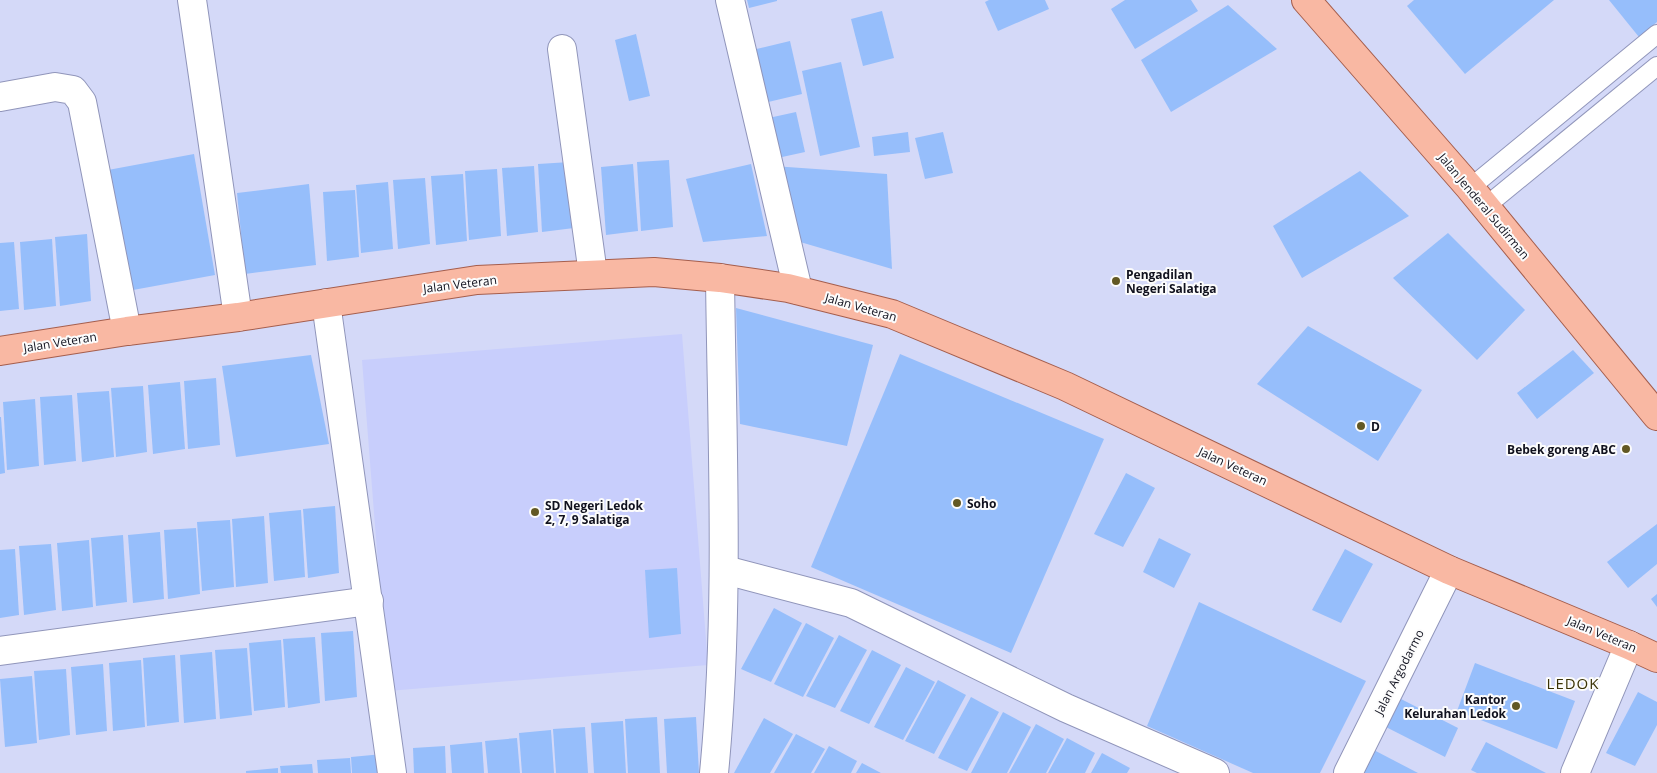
<svg xmlns="http://www.w3.org/2000/svg" width="1657" height="773" font-family="'Open Sans',sans-serif">
<style>
.built{fill:#c8cefc}
.building{fill:#96befb}
.lines{fill:none;stroke-linecap:round;stroke-linejoin:round}
.service-casing{stroke:#9095ba;stroke-width:20}
.minor-casing{stroke:#9095ba;stroke-width:30}
.primary-casing{stroke:#a55e4d;stroke-width:30}
.service{stroke:#fff;stroke-width:18}
.minor{stroke:#fff;stroke-width:28}
.primary{stroke:#f9b8a3;stroke-width:28}
.poi-dot{fill:#625824;stroke:#fcfcfc;stroke-width:2}
.labels{text-anchor:middle;dominant-baseline:central;stroke-width:4;stroke-linejoin:round;paint-order:stroke}
.street-label{font-size:12px;fill:#10111e;stroke:#fcfcfc}
.poi-label{font-size:12px;font-weight:bold;fill:#10111e;stroke:#fcfcfc;text-anchor:start}
.quarter-label{font-size:15px;letter-spacing:1px;fill:#3b3307;stroke:#fcfcfc}
</style>
<rect width="100%" height="100%" fill="#d4d9f8"/>
<!-- built -->
<path class="built" d="M682,334l26,331 -320,26 -26,-331z"/>
<!-- building -->
<g class="building">
<path d="M747,0h30v1l-28,7z"/>
<path d="M989,0h56l4,9 -51,22 -13,-29z"/>
<path d="M1125,0h66l7,11 -63,38 -24,-40z"/>
<path d="M1414,0h140l-89,74 -58,-68z"/>
<path d="M1609,0h48v22l-18,15z"/>
<path d="M1228,5l49,44 -106,63 -30,-52z"/>
<path d="M882,11l12,47 -31,8 -12,-47z"/>
<path d="M636,34l14,62 -21,5 -14,-61z"/>
<path d="M790,41l12,53 -38,9 -12,-53z"/>
<path d="M841,62l19,85 -40,9 -18,-85z"/>
<path d="M796,112l9,40 -32,7 -9,-40z"/>
<path d="M908,132l2,20 -36,4 -2,-19z"/>
<path d="M943,132l10,41 -28,6 -10,-41z"/>
<path d="M194,154l21,121 -82,15 -25,-120z"/>
<path d="M669,160l4,67 -32,4 -4,-69z"/>
<path d="M570,162l4,66 -32,4 -4,-68z"/>
<path d="M633,164l5,67 -32,4 -5,-68z"/>
<path d="M751,164l16,72 -64,6 -17,-63z"/>
<path d="M534,166l4,66 -31,4 -5,-68z"/>
<path d="M773,166l114,8 5,95 -102,-30z"/>
<path d="M497,169l4,67 -32,4 -4,-69z"/>
<path d="M1360,171l49,45 -107,62 -29,-52z"/>
<path d="M463,174l4,67 -31,4 -5,-69z"/>
<path d="M425,178l5,66 -32,5 -5,-69z"/>
<path d="M388,182l5,67 -32,4 -5,-68z"/>
<path d="M309,184l7,81 -71,9 -8,-81z"/>
<path d="M355,190l4,67 -32,4 -4,-69z"/>
<path d="M1448,233l77,77 -48,50 -84,-82z"/>
<path d="M87,234l4,67 -31,5 -5,-69z"/>
<path d="M52,239l4,67 -32,4 -4,-68z"/>
<path d="M14,242l5,67 -19,2v-68z"/>
<path d="M736,308l137,37 -26,101 -107,-22z"/>
<path d="M1308,326l114,64 -44,71 -121,-77z"/>
<path d="M1573,350l21,23 -57,46 -20,-26z"/>
<path d="M900,354l204,85 -93,214 -200,-86z"/>
<path d="M311,355l18,89 -93,13 -14,-91z"/>
<path d="M216,378l4,67 -32,4 -4,-68z"/>
<path d="M180,382l5,67 -32,5 -5,-69z"/>
<path d="M143,386l4,66 -31,5 -5,-69z"/>
<path d="M109,391l5,66 -32,5 -5,-69z"/>
<path d="M72,395l4,66 -32,4 -4,-68z"/>
<path d="M35,399l4,67 -32,4 -4,-68z"/>
<path d="M0,417h1l4,56 -5,1z"/>
<path d="M1126,473l29,15 -32,59 -29,-13z"/>
<path d="M335,506l4,67 -31,5 -5,-69z"/>
<path d="M301,510l4,67 -31,4 -5,-68z"/>
<path d="M264,516l4,67 -32,4 -4,-68z"/>
<path d="M230,520l4,67 -32,4 -5,-69z"/>
<path d="M1657,524v40l-29,24 -21,-26z"/>
<path d="M196,528l4,66 -32,5 -4,-69z"/>
<path d="M160,532l4,67 -31,4 -5,-68z"/>
<path d="M123,535l4,67 -31,4 -5,-68z"/>
<path d="M1159,538l32,16 -17,34 -31,-16z"/>
<path d="M89,540l4,67 -31,4 -5,-68z"/>
<path d="M51,544l5,66 -32,5 -5,-69z"/>
<path d="M15,549l4,66 -19,3v-68z"/>
<path d="M1345,549l28,15 -32,59 -29,-13z"/>
<path d="M677,568l4,66 -32,4 -4,-68z"/>
<path d="M1657,594v13l-6,-8z"/>
<path d="M1199,602l167,79 -46,92h-67l-106,-47z"/>
<path d="M774,608l28,15 -31,59 -30,-13z"/>
<path d="M806,623l28,15 -31,59 -29,-13z"/>
<path d="M353,631l4,66 -32,4 -4,-68z"/>
<path d="M839,635l28,15 -32,58 -29,-12z"/>
<path d="M315,637l5,66 -32,5 -5,-69z"/>
<path d="M281,640l4,67 -31,4 -5,-68z"/>
<path d="M247,648l5,67 -32,4 -5,-69z"/>
<path d="M872,650l29,15 -32,59 -29,-13z"/>
<path d="M212,652l4,67 -32,4 -4,-68z"/>
<path d="M175,655l4,67 -32,4 -4,-68z"/>
<path d="M141,660l4,67 -32,4 -4,-68z"/>
<path d="M1475,663l100,38 -18,48 -100,-38z"/>
<path d="M103,664l4,67 -31,4 -5,-68z"/>
<path d="M906,667l29,15 -32,58 -29,-13z"/>
<path d="M66,669l4,66 -31,5 -5,-69z"/>
<path d="M32,676l5,67 -32,4 -5,-68z"/>
<path d="M938,680l28,15 -32,59 -29,-13z"/>
<path d="M1638,692l19,10v23l-22,41 -29,-13z"/>
<path d="M971,697l28,15 -32,59 -29,-13z"/>
<path d="M1399,698l59,30 -13,29 -61,-31z"/>
<path d="M1003,712l28,15 -24,46h-36z"/>
<path d="M657,717l3,56h-32l-3,-54z"/>
<path d="M696,717l3,56h-32l-3,-54z"/>
<path d="M764,718l29,16 -23,39h-36z"/>
<path d="M623,721l3,52h-32l-3,-50z"/>
<path d="M1036,724l28,15 -18,34h-37z"/>
<path d="M585,727l3,46h-32l-3,-44z"/>
<path d="M551,730l3,43h-32l-3,-40z"/>
<path d="M796,734l29,15 -14,24h-37z"/>
<path d="M517,738l3,35h-32l-3,-32z"/>
<path d="M1067,738l28,15 -10,20h-37z"/>
<path d="M482,742l2,31h-32l-2,-28z"/>
<path d="M1486,742l60,31h-69l-6,-3z"/>
<path d="M445,746l1,27h-32l-1,-25z"/>
<path d="M829,746l28,15 -6,12h-37z"/>
<path d="M1370,748l48,25h-61z"/>
<path d="M1102,753l28,15 -3,5h-36z"/>
<path d="M383,754l1,19h-32l-1,-16z"/>
<path d="M350,758l1,15h-33l-1,-13z"/>
<path d="M862,763l19,10h-25z"/>
<path d="M312,764l1,9h-32l-1,-7z"/>
<path d="M278,768v5h-32v-2z"/>
</g>
<g class="lines">
<defs>
<g id="service">
<path d="M1470,188l187,-154"/>
<path d="M1485,207l172,-141"/>
</g>
<g id="minor">
<path d="M192,0l46,317"/>
<path d="M730,0l68,290"/>
<path d="M562,49l31,225"/>
<path d="M0,97l55,-10 18,3 9,12 45,229"/>
<path d="M326,303l66,470"/>
<path d="M725,570l126,33 215,105 149,65"/>
<path d="M0,651l369,-50"/>
<path d="M714,773c16,-164 8,-330 6,-495"/>
<path d="M1348,773l101,-203"/>
<path d="M1575,773l54,-128"/>
</g>
<g id="primary">
<path d="M1306,0l164,188 187,228"/>
<path d="M0,351l127,-20 111,-14 239,-37 177,-8 66,6 68,10 104,26 173,72 384,184 180,75 28,13"/>
</g>
</defs>
<!-- service casing -->
<use href="#service" class="service-casing"/>
<!-- minor casing -->
<use href="#minor" class="minor-casing"/>
<!-- primary casing -->
<use href="#primary" class="primary-casing"/>
<!-- service -->
<use href="#service" class="service"/>
<!-- minor -->
<use href="#minor" class="minor"/>
<!-- primary -->
<use href="#primary" class="primary"/>
</g>
<!-- markers -->
<g class="poi-dot">
<circle cx="1116" cy="281" r="5"/>
<circle cx="1361" cy="426" r="5"/>
<circle cx="1626" cy="449" r="5"/>
<circle cx="957" cy="503" r="5"/>
<circle cx="535" cy="512" r="5"/>
<circle cx="1516" cy="706" r="5"/>
</g>
<g class="labels">
<!-- street labels -->
<g class="street-label">
<text transform="translate(1484 206) rotate(50)">Jalan Jenderal Sudirman</text>
<text transform="translate(460 284) rotate(-7)">Jalan Veteran</text>
<text transform="translate(861 307) rotate(16)">Jalan Veteran</text>
<text transform="translate(60 342) rotate(-9)">Jalan Veteran</text>
<text transform="translate(1233 466) rotate(25)">Jalan Veteran</text>
<text transform="translate(1602 634) rotate(23)">Jalan Veteran</text>
<text transform="translate(1399 672) rotate(-63)">Jalan Argodarmo</text>
</g>
<!-- poi labels -->
<g class="poi-label">
<text x="1126" y="274">Pengadilan<tspan x="1126" dy="14">Negeri Salatiga</tspan></text>
<text x="1371" y="426">D</text>
<text x="1616" y="449" text-anchor="end">Bebek goreng ABC</text>
<text x="967" y="503">Soho</text>
<text x="545" y="505">SD Negeri Ledok<tspan x="545" dy="14">2, 7, 9 Salatiga</tspan></text>
<text x="1506" y="699" text-anchor="end">Kantor<tspan x="1506" dy="14">Kelurahan Ledok</tspan></text>
</g>
<!-- quarter labels -->
<g class="quarter-label">
<text x="1573" y="683">LEDOK</text>
</g>
</g>
</svg>
